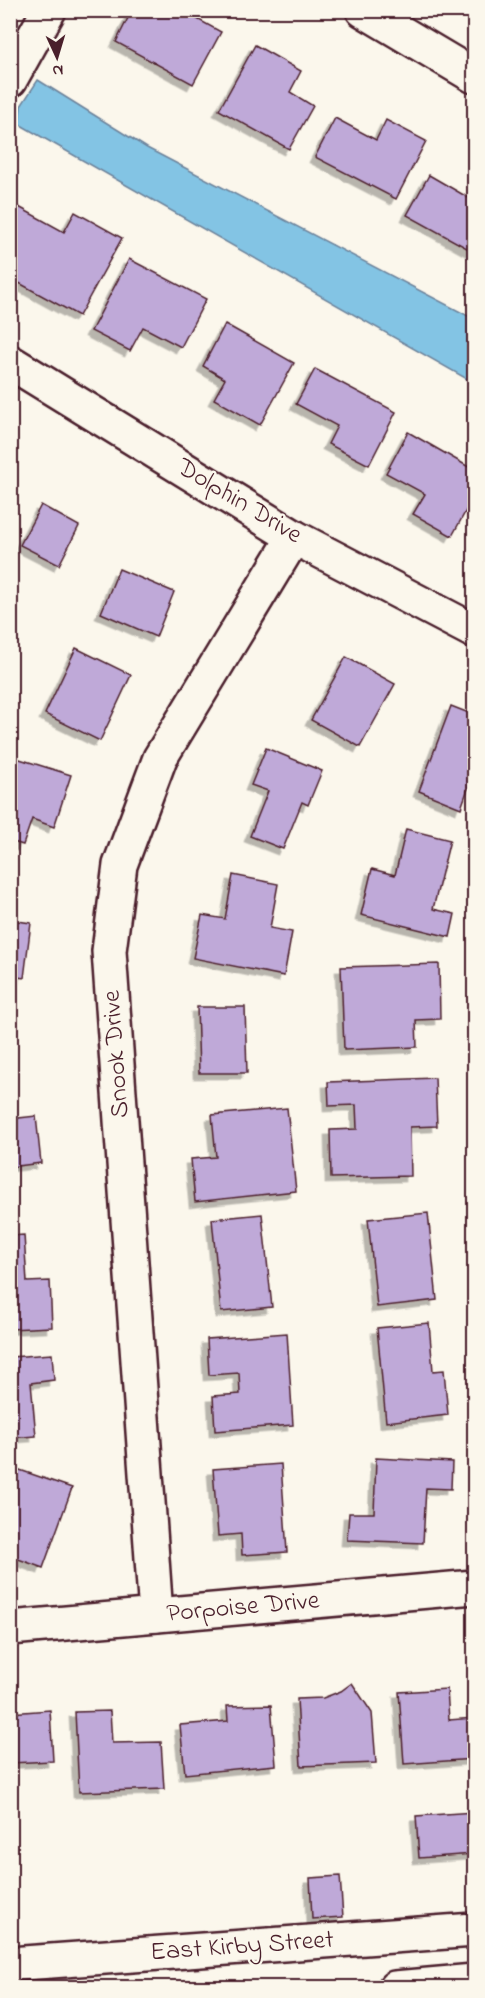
<svg xmlns="http://www.w3.org/2000/svg" width="485" height="1998" font-family="'Indie Flower',sans-serif">
<style>
.water{fill:#83c4e4;stroke:#6c829a;stroke-width:1.5}
.building{fill:#bfa9d8;stroke:#4a1f2b;stroke-width:1.5;filter:url(#shadow)}
.lines{fill:none;stroke-linecap:round;stroke-linejoin:round}
.street-casing{stroke:#4a1f2b;stroke-width:38}
.street{stroke:#fbf7ec;stroke-width:33}
.labels{text-anchor:middle;dominant-baseline:central;stroke-width:4.5;stroke-linejoin:round;paint-order:stroke}
.street-label{font-size:26px;fill:#4a1f2b;stroke:#fbf7ec}
</style>
<defs>
<filter id="shadow"><feDropShadow dx="-5.5" dy="5.5" stdDeviation="0" flood-color="#0004"/></filter>
</defs>
<rect width="100%" height="100%" fill="#fbf7ec"/>
<filter id="ink" filterUnits="userSpaceOnUse"><feTurbulence type="fractalNoise" baseFrequency=".0167" numOctaves="2"/><feDisplacementMap in="SourceGraphic" scale="12" xChannelSelector="R" yChannelSelector="G"/><feConvolveMatrix kernelMatrix="1 2 1 2 8 2 1 2 1" color-interpolation-filters="sRGB"/></filter>
<g filter="url(#ink)">
<!-- water -->
<path class="water" d="M38,80l109,68 327,171v64l-455,-259 2,-18z"/>
<!-- building -->
<g class="building">
<path d="M132,10h49l40,22 -28,52 -77,-42z"/>
<path d="M255,45l46,26 -11,21 23,14 -24,43 -70,-39z"/>
<path d="M335,118l41,22 10,-20 40,21 -30,58 -81,-42z"/>
<path d="M429,175l45,26v51l-67,-37z"/>
<path d="M17,206l47,26 11,-20 47,26 -43,78 -69,-38v-60z"/>
<path d="M129,259l77,40 -25,48 -38,-20 -13,24 -39,-20z"/>
<path d="M225,324l69,39 -34,62 -46,-26 11,-20 -22,-13z"/>
<path d="M315,369l81,43 -27,53 -41,-21 9,-18 -41,-22z"/>
<path d="M408,432l66,38v26l-22,40 -39,-22 12,-20 -39,-21z"/>
<path d="M41,505l38,21 -20,39 -39,-20z"/>
<path d="M119,569l55,23 -18,45 -55,-24z"/>
<path d="M76,648l55,27 -31,66 -55,-27z"/>
<path d="M346,657l49,27 -35,63 -49,-27z"/>
<path d="M451,706l23,9v57l-13,36 -42,-17z"/>
<path d="M266,748l56,23 -14,34 -6,-3 -19,47 -33,-13 18,-45 -17,-6z"/>
<path d="M10,756l61,19 -17,52 -22,-8 -9,26 -13,-4z"/>
<path d="M406,829l44,11 -17,69 22,5 -5,23 -89,-22 11,-46 23,6z"/>
<path d="M233,875l45,9 -8,44 22,4 -8,44 -91,-18 9,-43 23,4z"/>
<path d="M10,920l21,3 -7,55 -14,-2z"/>
<path d="M439,964l1,55 -24,1 1,27 -73,3 -3,-83z"/>
<path d="M197,1007h48l2,66h-48z"/>
<path d="M435,1078l2,48 -27,1 1,49 -80,2 -1,-48 27,-1 -1,-24 -27,1 -1,-24z"/>
<path d="M287,1108l9,83 -101,11 -4,-43 25,-2 -4,-42z"/>
<path d="M36,1116l5,47 -31,4v-48z"/>
<path d="M428,1213l9,87 -60,7 -9,-88z"/>
<path d="M262,1214l10,93 -51,5 -9,-93z"/>
<path d="M24,1235l3,47 23,-1 2,46 -42,2v-93z"/>
<path d="M429,1323l4,48 11,-1 4,45 -62,7 -9,-94z"/>
<path d="M287,1333l6,92 -78,6 -2,-35 27,-2 -1,-21 -30,2 -2,-36z"/>
<path d="M52,1354l2,26 -23,3 5,53 -26,2v-81z"/>
<path d="M376,1458l76,4 -1,27 -25,-1 -3,55 -76,-3 2,-27h25z"/>
<path d="M281,1464l6,88 -45,3 -1,-21 -23,2 -5,-67z"/>
<path d="M14,1468l58,20 -29,80 -33,-12v-15l3,-6 -3,-1v-55z"/>
<path d="M352,1683l20,30 4,50 -75,3 -4,-67 26,-1 18,-7z"/>
<path d="M447,1689l2,31 25,-2v41l-70,5 -5,-72z"/>
<path d="M271,1705l5,60 -91,9 -5,-49 48,-4 -1,-15z"/>
<path d="M50,1710l3,51 -43,2v-50z"/>
<path d="M110,1711l2,32 49,-1 3,47 -85,3 -4,-80z"/>
<path d="M474,1812v42l-55,4 -3,-42z"/>
<path d="M340,1876l3,41 -31,2 -2,-41z"/>
</g>
<g class="lines">
<defs>
<g id="street">
<path d="M363,10l111,66"/>
<path d="M10,80l39,-70"/>
<path d="M10,362l284,175 180,94"/>
<path d="M156,1615l-47,-664 11,-86 40,-107 134,-221"/>
<path d="M10,1628l464,-41"/>
<path d="M10,1964l464,-34"/>
<path d="M395,1988l79,-7"/>
</g>
</defs>
<!-- street casing -->
<use href="#street" class="street-casing"/>
<!-- street -->
<use href="#street" class="street"/>
</g>
</g>
<g class="labels">
<!-- street labels -->
<g class="street-label">
<text transform="translate(239 502) rotate(31)">Dolphin Drive</text>
<text transform="translate(117 1054) rotate(-94)">Snook Drive</text>
<text transform="translate(243 1608) rotate(-5)">Porpoise Drive</text>
<text transform="translate(242 1947) rotate(-4)">East Kirby Street</text>
</g>
</g>
<!-- margin -->
<rect width="485" height="1998" fill="none" stroke="#fbf7ec" stroke-width="36"/>
<rect x="18" y="18" width="449" height="1962" fill="none" stroke="#4a1f2b" stroke-width="2" filter="url(#ink)"/>
<!-- north arrow -->
<g transform="translate(57 57) rotate(176)" stroke="#fbf7ec" stroke-width="4.5" paint-order="stroke">
<path d="M0-4.5L10 22L0 15L-10 22Z" fill="#4a1f2b"/>
<text y="-9" font-size="16" font-weight="bold" text-anchor="middle" fill="#4a1f2b">N</text>
</g>
</svg>
